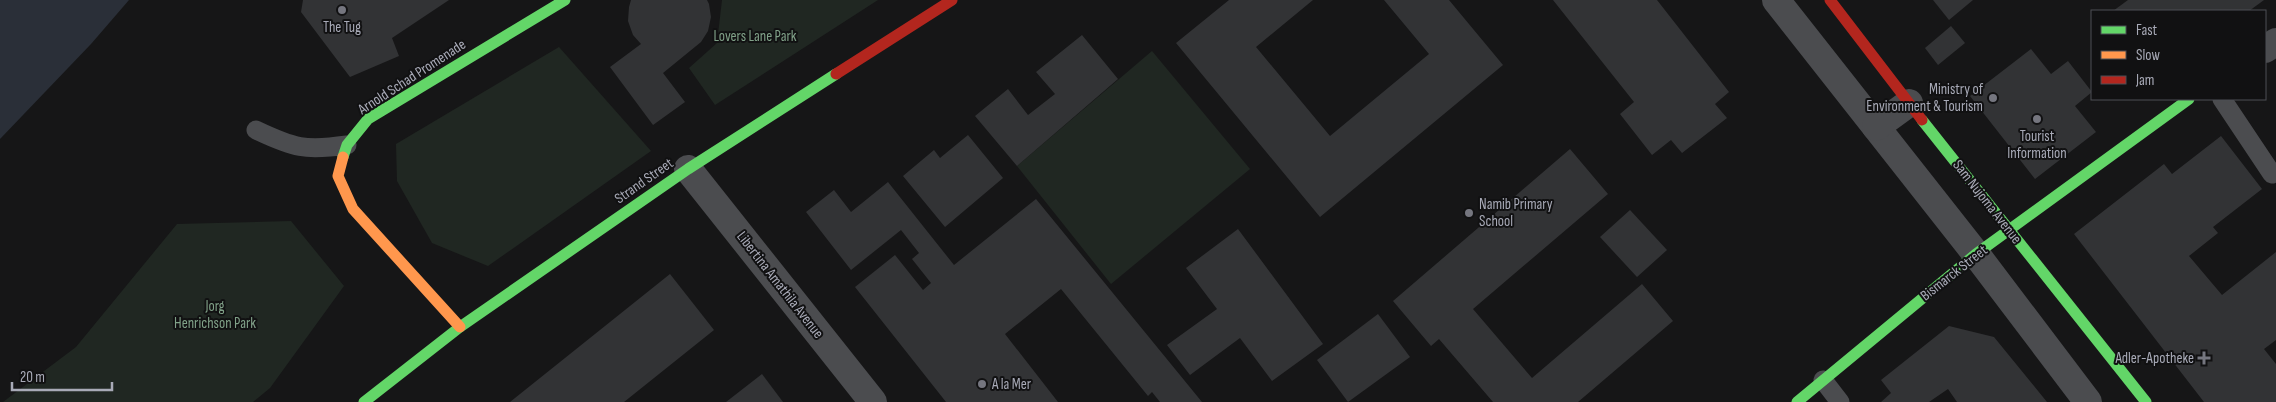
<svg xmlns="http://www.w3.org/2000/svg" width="2276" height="402" font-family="'Sofia Sans Condensed',sans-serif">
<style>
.green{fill:#202722}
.water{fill:#2a2f38}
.building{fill:#323335}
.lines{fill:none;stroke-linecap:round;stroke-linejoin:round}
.lane{stroke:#4b4c4f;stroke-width:19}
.street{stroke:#4b4c4f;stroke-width:28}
.fast{stroke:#63d668;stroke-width:11}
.slow{stroke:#ff974d;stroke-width:11}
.jam{stroke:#b3261e;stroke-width:11}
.poi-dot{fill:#75767f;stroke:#111112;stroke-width:2}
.labels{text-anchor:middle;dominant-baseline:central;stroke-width:4;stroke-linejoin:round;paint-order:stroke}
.poi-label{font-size:15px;fill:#a8aab7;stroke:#111112}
.park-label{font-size:15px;fill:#80a188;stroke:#111112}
.street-label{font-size:15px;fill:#a8aab7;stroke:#111112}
</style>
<rect width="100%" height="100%" fill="#161617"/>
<!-- green -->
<g class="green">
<path d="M722,0h156l-163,105 -26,-37 28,-25z"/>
<path d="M559,47l92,104 -163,115 -56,-23 -35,-62 -1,-37z"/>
<path d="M1152,51l98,118 -139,115 -94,-118z"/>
<path d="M291,221l53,65 -74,102 -17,14h-250l73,-55 101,-123z"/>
</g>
<!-- water -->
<path class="water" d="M0,0h129l-38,44 -91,95z"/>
<!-- building -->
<g class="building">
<path d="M303,0h146l-57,38 7,18 -49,21 -49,-65z"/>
<path d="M631,0h76l2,4 2,13 -3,14 -7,11 -38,31 22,29 -32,23 -43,-58 31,-23 -8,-9 -5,-14 1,-14z"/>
<path d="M1229,0h84l-57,47 74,89 99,-82 -45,-54h65l54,65 -183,152 -144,-174z"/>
<path d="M1553,0h104l72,92 -14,12 12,14 -45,35 -11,-13 -19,15 -32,-41 14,-12z"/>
<path d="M1933,0h40l-24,20z"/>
<path d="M2128,0h136l-15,11h-136z"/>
<path d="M1951,26l14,17 -27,22 -13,-17z"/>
<path d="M1082,35l36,44 -101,87 -42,-50 33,-27 20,26 27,-21 -19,-22z"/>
<path d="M2031,49l20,25 17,-13 24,31 -17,14 21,26 -61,47 -65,-83z"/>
<path d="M968,135l35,43 -58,49 -42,-51 31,-26 6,8z"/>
<path d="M2221,136l41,53 -49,38 5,6 -29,23 33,39 54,-43v88l-12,9 12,15v38h-72l-130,-168 90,-70 8,10z"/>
<path d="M1570,149l38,45 -135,115 59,69 110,-94 31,37 -95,81h-85l-54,-63 -8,7 -38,-45z"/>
<path d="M888,182l66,83 82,-66 166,203h-42l-8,-10 -4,4 -87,-107 -56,45 53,68h-112l-91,-115 40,-32 28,35 8,-7 -19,-24 7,-6 -18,-23 -50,40 -45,-58 28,-22 17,22z"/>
<path d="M1630,210l37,40 -30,27 -37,-40z"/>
<path d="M1238,229l85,115 -51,37 -32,-43 -50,37 -23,-30 50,-36 -31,-41z"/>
<path d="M670,274l44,56 -90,72h-114z"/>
<path d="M1378,314l32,43 -62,45 -31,-42z"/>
<path d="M1949,326l45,11 53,65h-90l-9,-13 -19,13h-48l10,-9 -10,-13z"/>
<path d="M762,374l21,28h-57z"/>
</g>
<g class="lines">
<!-- lane -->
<g class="lane">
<path d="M2222,99l50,75"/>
<path d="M256,130c38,18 49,21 91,15"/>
<path d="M1823,380l17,22"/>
</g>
<!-- street -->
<g class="street">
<path d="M1776,0l200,254 112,148"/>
<path d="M2265,49l11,-7"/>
<path d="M1876,127l33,-24"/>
<path d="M688,169l185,233"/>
</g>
<!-- fast -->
<g class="fast">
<path d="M1922,120l224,282"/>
<path d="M343,157l4,-12 21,-26 197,-119"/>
<path d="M364,402l96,-75 228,-158 148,-95"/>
<path d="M1797,402l179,-148 213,-155"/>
</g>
<!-- slow -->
<path class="slow" d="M343,157l-5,19 15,33 107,118"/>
<!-- jam -->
<g class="jam">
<path d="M1830,0l92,120"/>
<path d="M836,74l116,-74"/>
</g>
</g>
<!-- markers -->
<g class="poi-dot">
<circle cx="342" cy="10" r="5"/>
<circle cx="1993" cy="98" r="5"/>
<circle cx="2037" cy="119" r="5"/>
<circle cx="1469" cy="213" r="5"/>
<path d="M2201.5 350.5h5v5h5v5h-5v5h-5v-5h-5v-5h5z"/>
<circle cx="982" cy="384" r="5"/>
</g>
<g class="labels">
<!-- poi labels -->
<g class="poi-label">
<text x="342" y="27">The Tug</text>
<text x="1983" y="89" text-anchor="end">Ministry of<tspan x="1983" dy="17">Environment &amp; Tourism</tspan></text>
<text x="2037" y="136">Tourist<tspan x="2037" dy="17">Information</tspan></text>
<text x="1479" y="204" text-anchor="start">Namib Primary<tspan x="1479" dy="17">School</tspan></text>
<text x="2194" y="358" text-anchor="end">Adler-Apotheke</text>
<text x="992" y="384" text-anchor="start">A la Mer</text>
</g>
<!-- park labels -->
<g class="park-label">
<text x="755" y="36">Lovers Lane Park</text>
<text x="215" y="306">Jorg<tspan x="215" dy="17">Henrichson Park</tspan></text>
</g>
<!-- street labels -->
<g class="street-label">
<text transform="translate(412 77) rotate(-33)">Arnold Schad Promenade</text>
<text transform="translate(644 181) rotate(-35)">Strand Street</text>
<text transform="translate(1987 202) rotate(52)">Sam Nujoma Avenue</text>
<text transform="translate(1954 273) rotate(-38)">Bismarck Street</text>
<text transform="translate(780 285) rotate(52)">Libertina Amathila Avenue</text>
</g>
</g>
<!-- legend -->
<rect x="2091" y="10" width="175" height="90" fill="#111112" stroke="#4d4e54"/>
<rect x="2101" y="26" width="25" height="8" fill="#63d668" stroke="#4d4e54"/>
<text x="2136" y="35" font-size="15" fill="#a8aab7">Fast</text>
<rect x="2101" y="51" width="25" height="8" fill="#ff974d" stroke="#4d4e54"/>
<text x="2136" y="60" font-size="15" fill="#a8aab7">Slow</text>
<rect x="2101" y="76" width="25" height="8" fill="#b3261e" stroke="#4d4e54"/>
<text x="2136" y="85" font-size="15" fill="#a8aab7">Jam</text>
<!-- scale -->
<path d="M12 382v8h100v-8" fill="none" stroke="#a8aab7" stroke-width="2.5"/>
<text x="20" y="382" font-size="15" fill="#a8aab7" stroke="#111112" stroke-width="4" paint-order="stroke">20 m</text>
</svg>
